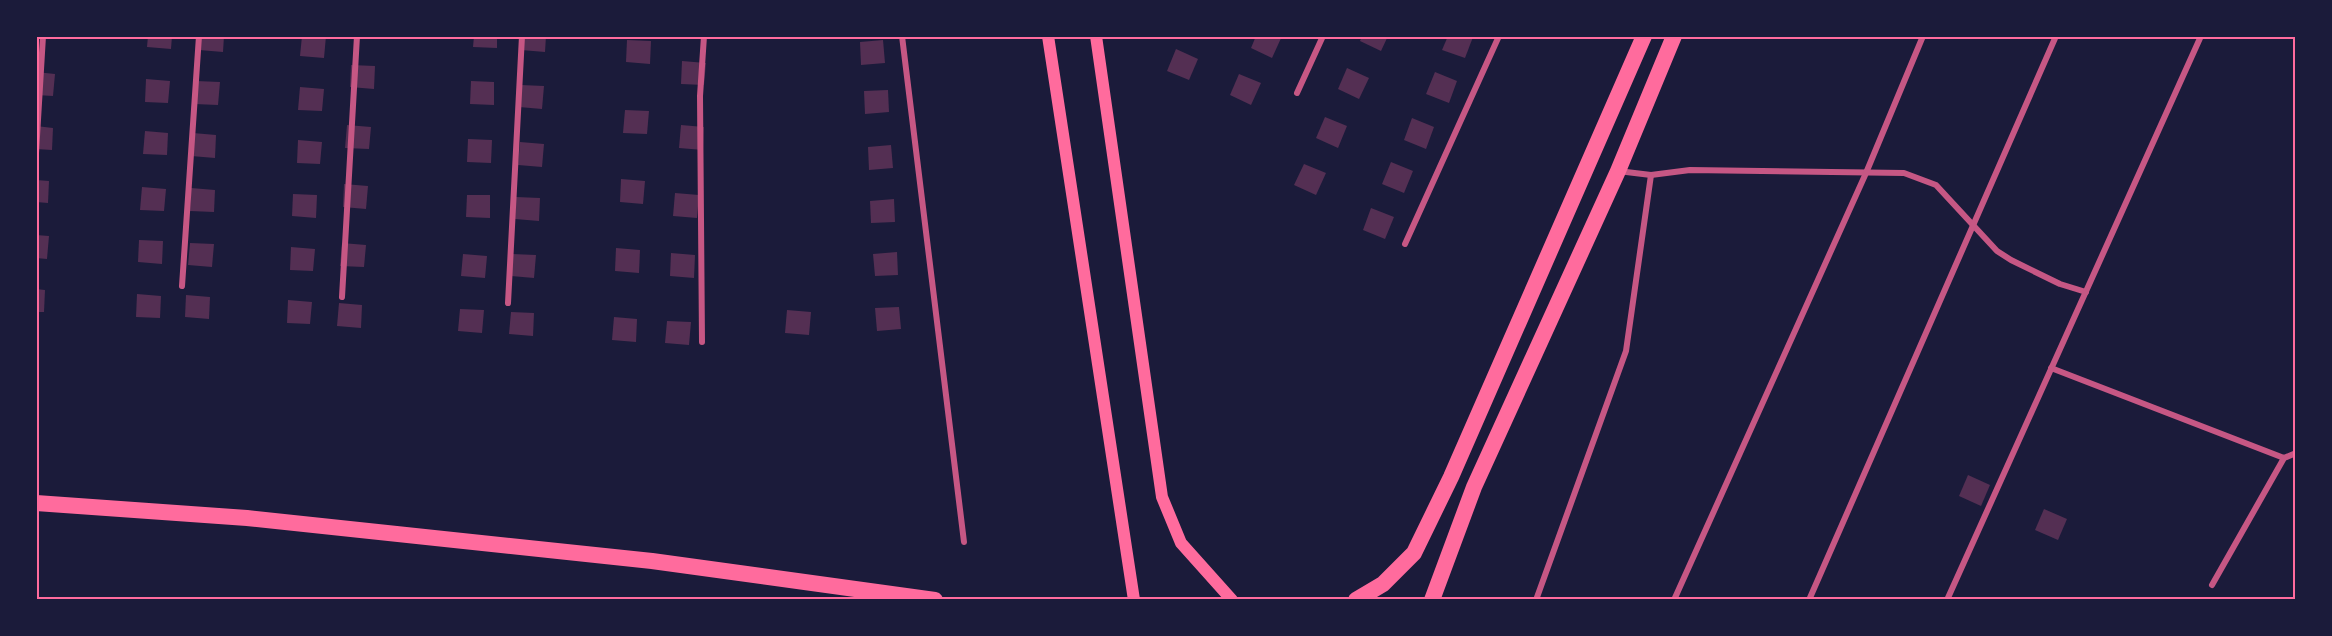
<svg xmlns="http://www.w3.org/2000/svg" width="2332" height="636" font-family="'Roboto Condensed',sans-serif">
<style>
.building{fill:#542f53}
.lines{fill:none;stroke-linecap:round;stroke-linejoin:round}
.minor{stroke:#c65784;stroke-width:6}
.secondary{stroke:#ff6b9d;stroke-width:12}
.trunk{stroke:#ff6b9d;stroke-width:16}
.neatline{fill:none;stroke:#ff6b9d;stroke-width:2}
</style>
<rect width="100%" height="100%" fill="#1b1b3a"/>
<!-- building -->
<g class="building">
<path d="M148,36h24l-1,13 -24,-2z"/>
<path d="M200,36h24l-1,16 -24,-2z"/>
<path d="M302,36h24l-2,22 -24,-2z"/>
<path d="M474,36h23v12l-24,-1z"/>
<path d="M522,36h24l-1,16 -24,-2z"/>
<path d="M1256,36h26l-10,22 -21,-10z"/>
<path d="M1362,36h26l-7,15 -21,-10z"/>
<path d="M1448,36l25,1 -8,21 -23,-8z"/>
<path d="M627,40l24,1 -1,23 -24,-2z"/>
<path d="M883,40l2,23 -24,2 -1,-23z"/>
<path d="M1176,49l22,10 -9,21 -22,-9z"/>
<path d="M682,61l24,2 -2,22 -23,-1z"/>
<path d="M351,65l24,1 -1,23 -24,-2z"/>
<path d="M1347,68l22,10 -10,21 -21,-10z"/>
<path d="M36,72l19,2 -2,22 -17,-1z"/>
<path d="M1435,72l22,9 -8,22 -23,-9z"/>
<path d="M1239,74l22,9 -10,22 -21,-10z"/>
<path d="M146,79l24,2 -2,22 -23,-1z"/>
<path d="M196,81l24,1 -2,23 -24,-1z"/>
<path d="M471,81l23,1v23l-24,-1z"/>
<path d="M521,85l23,1 -2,23 -23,-2z"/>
<path d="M300,87l24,2 -2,22 -24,-1z"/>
<path d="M888,90l1,22 -24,2 -1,-23z"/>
<path d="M625,110l24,1 -2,23 -24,-1z"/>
<path d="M1325,117l22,9 -9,22 -22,-10z"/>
<path d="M1412,118l22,9 -8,22 -22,-9z"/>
<path d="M347,125l24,2 -2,22 -24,-1z"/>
<path d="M681,125l23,2 -1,23 -24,-2z"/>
<path d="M36,126l17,2 -1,22 -16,-1z"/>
<path d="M145,131l23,2 -1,22 -24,-1z"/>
<path d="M193,133l23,2 -1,23 -24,-2z"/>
<path d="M468,139l24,1 -1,23 -24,-1z"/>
<path d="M298,140l24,2 -2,22 -23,-1z"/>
<path d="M520,142l24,2 -2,23 -24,-2z"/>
<path d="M891,145l2,23 -24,2 -1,-23z"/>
<path d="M1391,162l22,9 -9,22 -22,-9z"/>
<path d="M1304,164l22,9 -10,22 -22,-10z"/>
<path d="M621,179l24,2 -2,23 -23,-2z"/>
<path d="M36,180l13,1 -1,22 -12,-1z"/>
<path d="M344,184l24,2 -2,23 -23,-2z"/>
<path d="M142,187l24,2 -2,22 -24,-1z"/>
<path d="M191,188l24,2 -1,22 -24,-1z"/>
<path d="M675,193l24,2 -2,23 -24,-2z"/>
<path d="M293,194l24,1 -1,23 -24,-2z"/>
<path d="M467,195h23v23l-24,-1z"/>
<path d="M516,197l24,1 -1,23 -24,-2z"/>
<path d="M894,199l1,23 -24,1 -1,-22z"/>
<path d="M1371,208l23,9 -9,22 -22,-9z"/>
<path d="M36,235l13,1 -2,23 -11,-1z"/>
<path d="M139,240l24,1 -1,23 -24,-2z"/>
<path d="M190,243l24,1 -2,23 -24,-2z"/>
<path d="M342,243l24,2 -2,22 -24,-1z"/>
<path d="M291,247l24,2 -2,22 -23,-1z"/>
<path d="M616,248l24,2 -1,23 -24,-2z"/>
<path d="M897,252l1,23 -23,1 -2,-22z"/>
<path d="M671,253l24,2 -1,23 -24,-2z"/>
<path d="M463,254l24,2 -2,22 -24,-2z"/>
<path d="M512,254l24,1 -2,23 -23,-2z"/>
<path d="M36,289l9,1 -1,22h-8z"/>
<path d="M137,294l24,2 -1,22 -24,-1z"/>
<path d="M186,295l24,2 -1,22 -24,-2z"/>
<path d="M288,300l24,2 -2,22 -23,-1z"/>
<path d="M339,303l23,2 -1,23 -24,-2z"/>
<path d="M899,307l2,22 -24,2 -2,-23z"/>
<path d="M460,309l24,1 -2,23 -24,-2z"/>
<path d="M787,310l24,2 -2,23 -24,-2z"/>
<path d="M511,312l23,1 -1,23 -24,-2z"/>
<path d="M614,317l23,2 -1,23 -24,-2z"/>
<path d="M667,321l24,1 -2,23 -24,-2z"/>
<path d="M1968,475l22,10 -9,21 -22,-10z"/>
<path d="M2044,509l23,10 -9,21 -23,-10z"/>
</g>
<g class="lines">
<!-- minor -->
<g class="minor">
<path d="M902,36l62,506"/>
<path d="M1297,93l26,-57"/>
<path d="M36,153l7,-117"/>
<path d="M1618,171l33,4 39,-5 214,3 32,12 61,66 14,9 49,24 26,8"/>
<path d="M1405,244l94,-208"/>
<path d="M182,286l17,-250"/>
<path d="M342,297l15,-261"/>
<path d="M508,303l14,-267"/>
<path d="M702,342l-2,-246 4,-60"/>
<path d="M2051,368l233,90 12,-5"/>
<path d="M2212,585l72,-127"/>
<path d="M1536,600l90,-249 25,-176"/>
<path d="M1674,600l192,-427 57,-137"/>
<path d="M1809,600l247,-564"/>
<path d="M1947,600l254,-564"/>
</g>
<!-- secondary -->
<g class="secondary">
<path d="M1048,36l86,564"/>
<path d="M1096,36l66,461 19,46 51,57"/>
</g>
<!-- trunk -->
<g class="trunk">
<path d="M36,503l211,15 405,43 283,39"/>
<path d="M1356,600l27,-16 31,-31 37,-76 193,-441"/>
<path d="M1432,600l42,-113 144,-316 56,-135"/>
</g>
</g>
<!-- border -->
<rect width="2332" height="636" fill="none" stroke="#1b1b3a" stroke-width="75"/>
<rect x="38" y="38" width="2256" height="560" class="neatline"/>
</svg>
